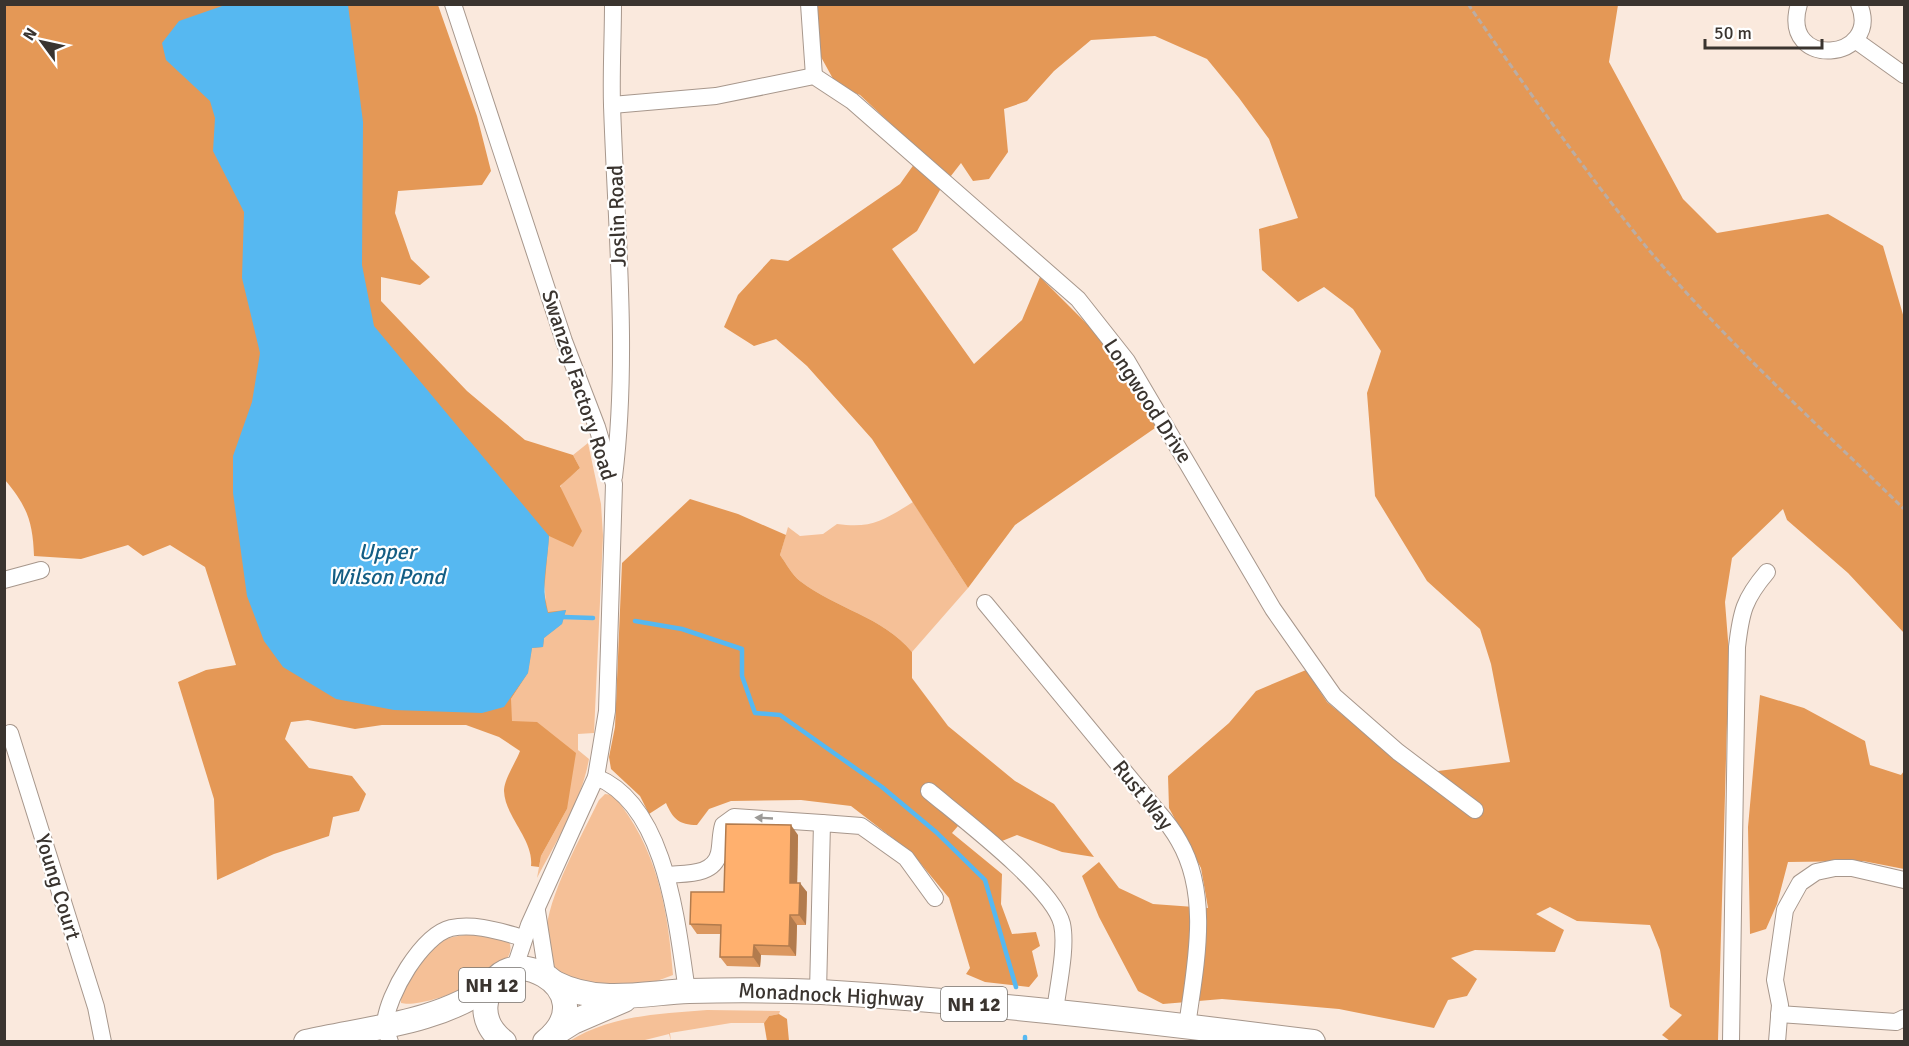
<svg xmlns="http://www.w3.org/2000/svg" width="1909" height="1046" font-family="Signika,sans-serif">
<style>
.green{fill:#f5c097}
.forest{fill:#e49856}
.water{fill:#56b8f1}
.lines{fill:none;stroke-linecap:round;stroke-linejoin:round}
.stream{stroke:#56b8f1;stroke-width:4.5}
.minor-casing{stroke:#a7978c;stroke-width:18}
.highway-casing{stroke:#a7978c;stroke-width:26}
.path{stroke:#bbada4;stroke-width:3;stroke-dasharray:6 3;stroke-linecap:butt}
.minor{stroke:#fff;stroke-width:16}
.highway{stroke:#fff;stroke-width:24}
.wall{fill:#db975f}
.shaded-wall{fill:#b27b4d}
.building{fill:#ffb06e;stroke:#b27b4d;stroke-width:1.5}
.oneway{fill:#9c9a97}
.labels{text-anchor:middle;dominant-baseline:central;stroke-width:4.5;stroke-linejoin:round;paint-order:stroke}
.shield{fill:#fff;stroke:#75716d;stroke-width:1.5}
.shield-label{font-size:20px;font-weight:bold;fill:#3a342f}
.street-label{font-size:21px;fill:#3a342f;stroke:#fff}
.water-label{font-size:22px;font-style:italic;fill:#145e84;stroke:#fff}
</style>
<rect width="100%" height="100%" fill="#fae9dd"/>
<!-- green -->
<g class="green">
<path d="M588,443l13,61 2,32 -9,197 -16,1v16l11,9c-8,44 -31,79 -52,119l4,-22 26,-47 -56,-88v-22l17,-26 4,-26 30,-23 1,-7 -15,-4c-8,-26 1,-100 12,-125 3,-8 14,-14 20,-20l-7,-13z"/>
<path d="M913,502l55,86 -56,64c-30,-36 -76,-43 -112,-71 -8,-6 -14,-18 -20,-26l8,-28 12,9 23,-2 14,-10c35,5 47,-4 76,-22z"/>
<path d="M605,794l8,1c44,52 55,114 60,180l-16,6 -66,7 -37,-17c-3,-11 -8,-25 -8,-36 1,-38 36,-100 53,-135z"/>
<path d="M474,934l35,8c15,29 -84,68 -108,61 -1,-18 27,-57 45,-64 9,-3 19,-4 28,-5z"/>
<path d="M707,1010l73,1 -1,3 -10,2 -5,7h-33l-61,10 1,8 -2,-7 -28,7 -73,1c42,-27 91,-28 139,-32z"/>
</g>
<!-- forest -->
<g class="forest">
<path d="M4,5h434l39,111 14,55 -9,14 -84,6 -3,22 16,46 19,18 -10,8 -39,-8v24l86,90 58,49 48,15 7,13 -20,18 22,45 -9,16 -24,-11 -5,56 4,20 18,-2 -4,14 -18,14 -1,9 -11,1 -4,25 -17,26 1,22 25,1 39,31 -9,56 -26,47 -2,11 -8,-1c3,-26 -26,-49 -27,-75 0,-12 12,-29 16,-40l-21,-14 -33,-12h-84l-27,4 -47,-9 -17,2 -6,17 24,29 43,8 14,18 -7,17 -26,6 -4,19 -55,18 -57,26 -3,-81 -36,-117 28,-12 30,-5 -31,-98 -35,-22 -27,11 -15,-11 -47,14 -47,-3c-1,-34 -7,-50 -29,-76z"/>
<path d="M816,5h802l-9,57 74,137 34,34 111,-19 55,32 21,72v315l-56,-60 -61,-53 -4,-11 -51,49 -7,44 4,51 -11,388h-48l-8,-6 20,-20 -12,-8 -10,-57 -10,-25 -73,-4 -27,-14 -14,7 28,16 -9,22 -80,-2 -24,8 26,21 -10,17 -19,4 -14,28 -95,-19 -117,-10 -59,5 -25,-13 -39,-74 -17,-41 17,-14 20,26 34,16 55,4 -7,-40 -32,-60 -1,-32 61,-53 27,-32 50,-21 21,32 87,72 96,-12 -19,-98 -11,-35 -53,-48 -52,-85 -8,-103 14,-42 -28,-42 -29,-22 -26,15 -36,-32 -3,-41 39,-11 -29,-79 -30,-41 -32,-39 -52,-23 -64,4 -37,31 -27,30 -23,8 4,43 -19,27 -16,2 -12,-18 -21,27 -23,41 -25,18 82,115 48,-44 18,-43 59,59 59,90 -143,99 -47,63 -96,-149 -65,-73 -31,-27 -22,7 -30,-19 14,-32 33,-36 17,2 112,-77 22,-31 -62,-58 -23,-9 -16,-29z"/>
<path d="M690,499l48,15 48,21 -6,20c6,8 12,20 20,26 36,28 82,35 112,71v26l36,48 67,55 39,23 40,53 -32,-5 -45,-17 -30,12 -29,-21 -6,7 50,41 -1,30 11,30 24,-2 4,14 -8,5 6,25 -9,11 -44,-5 -19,-8 4,-6 -21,-70 -37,-45 -61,-47 -50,-6 -70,1 -22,8 -12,16c-18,0 -24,-6 -31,-22l-17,11 -9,-18 -29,-27 -2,-12 6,-30 7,-164z"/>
<path d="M1760,695l44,13 61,33 5,24 31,10 3,-4v98l-41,-8 -75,1 -11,42 -11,25 -16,5 -2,-107z"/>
<path d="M779,1014l8,5 2,22h-22l-3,-18 5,-7z"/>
</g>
<!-- water -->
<path class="water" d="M225,5h123l15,117 -1,143 12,61 175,210c-1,25 -9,53 -1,77l18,-3 -4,14 -18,14 -1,9 -11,1 -4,25 -24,34 -22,6 -88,-3 -58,-11 -53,-32 -19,-26 -17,-45 -14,-103v-37l19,-54 8,-49 -18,-75 2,-66 -31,-61 2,-33 -5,-17 -44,-41 -4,-17 17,-22z"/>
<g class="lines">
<!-- stream -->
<g class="stream">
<path d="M563,617l30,1"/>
<path d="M635,621l47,8 60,20v27l13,37 25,2 102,72 54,45 49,48 31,107"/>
<path d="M1025,1042v-5"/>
</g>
<defs>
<g id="minor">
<path d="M453,4l111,337 33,86 17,57 -7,227 -11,66 -67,148 -12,36 -8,10"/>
<path d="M613,4c0,34 -2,67 -1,101 4,123 17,249 2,372"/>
<path d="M809,4l5,72"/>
<path d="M1799,4c-20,67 84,57 60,0"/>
<path d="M1855,40l49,35"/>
<path d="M612,105l104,-9 98,-20 38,25 226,198 49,62 146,248 61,87 64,56 77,58"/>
<path d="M4,580l37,-10"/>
<path d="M985,603l172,208c8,9 16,19 22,30 32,55 16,126 8,185"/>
<path d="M10,733l86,274 7,35"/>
<path d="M596,777c71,28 81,149 91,214"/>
<path d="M929,791c31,26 124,96 133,133 5,23 -4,62 -7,87"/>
<path d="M667,875c18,-2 47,1 52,-22 2,-9 1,-18 4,-28l11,-8 88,6"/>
<path d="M537,911l10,64"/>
<path d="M818,992l4,-169 39,3 45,32 29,40"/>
<path d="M1779,1014l117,8 8,-4"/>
<path d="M390,1042c-2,-6 -5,-13 -5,-18 2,-29 37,-89 66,-96 25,-5 50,4 73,10"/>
<path d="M1731,1042l6,-395c4,-35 7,-48 30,-75"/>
<path d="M1777,1042l3,-37 -5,-25 10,-70 15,-27 16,-11 19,-4h17l52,12"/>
</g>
<g id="highway">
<path d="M555,983c43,22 88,10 134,8 43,-1 88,-1 132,1 164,10 329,29 492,50"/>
<path d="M554,1034l19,-12 51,-22"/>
<path d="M306,1042c61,-14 135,-19 186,-58"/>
<path d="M504,1042c-13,-10 -21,-24 -18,-40 11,-73 124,-12 59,40"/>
</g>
</defs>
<!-- minor casing -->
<use href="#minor" class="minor-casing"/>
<!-- highway casing -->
<use href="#highway" class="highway-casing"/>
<!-- path -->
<path class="path" d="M1468,4c56,81 113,162 175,239 79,95 173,180 261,266"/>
<!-- minor -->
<use href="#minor" class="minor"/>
<!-- highway -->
<use href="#highway" class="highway"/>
</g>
<!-- wall -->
<path class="wall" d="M798,835l-1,48 10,9 -1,33h-9l-1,31 -35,-1 -1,12 -33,-1 -7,-9v-23h-23l-7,-10 34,-32z"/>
<!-- shaded-wall -->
<g class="shaded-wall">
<path d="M791,825l7,10 -1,57 -7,-9z"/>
<path d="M800,883l7,9 -1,33 -7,-10z"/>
<path d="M790,915l7,10 -1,31 -7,-10z"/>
<path d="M754,945l7,10 -1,12 -7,-10z"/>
</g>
<!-- building -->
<path class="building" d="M726,824l65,1 -1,58h10l-1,32h-9l-1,31 -35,-1 -1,12h-33l1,-32 -31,-1 1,-32h33z"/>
<!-- one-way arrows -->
<defs><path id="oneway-solid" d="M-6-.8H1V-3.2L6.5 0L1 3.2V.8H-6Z" transform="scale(1.5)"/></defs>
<use class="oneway" href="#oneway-solid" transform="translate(764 818) rotate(-177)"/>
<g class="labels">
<!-- shield labels -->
<g class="shield">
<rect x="459" y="968" width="66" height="34" rx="4.5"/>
<rect x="941" y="987" width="66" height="34" rx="4.5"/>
</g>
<g class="shield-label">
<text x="492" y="985">NH 12</text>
<text x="974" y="1004">NH 12</text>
</g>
<!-- street labels -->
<g class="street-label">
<text transform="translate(617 216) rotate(-92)">Joslin Road</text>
<text transform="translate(579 385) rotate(72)">Swanzey Factory Road</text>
<text transform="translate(1148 401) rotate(57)">Longwood Drive</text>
<text transform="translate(1143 795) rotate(51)">Rust Way</text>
<text transform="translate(58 887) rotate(73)">Young Court</text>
<text transform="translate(831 995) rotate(3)">Monadnock Highway</text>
</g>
<!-- water labels -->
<g class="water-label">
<text x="387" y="551">Upper<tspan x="387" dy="25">Wilson Pond</tspan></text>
</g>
</g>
<!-- border -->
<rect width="1909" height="1046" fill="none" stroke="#3a342f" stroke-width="12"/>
<!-- north arrow -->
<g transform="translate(42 42) rotate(303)" stroke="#ffffff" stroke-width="4.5" paint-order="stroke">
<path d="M0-4.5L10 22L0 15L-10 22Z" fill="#3a342f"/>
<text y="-9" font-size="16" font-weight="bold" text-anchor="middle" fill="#3a342f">N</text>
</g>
<!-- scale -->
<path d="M1705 39v9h117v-9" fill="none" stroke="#3a342f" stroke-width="3"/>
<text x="1714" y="39" font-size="18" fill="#3a342f" stroke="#ffffff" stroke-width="4.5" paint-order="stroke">50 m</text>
</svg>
